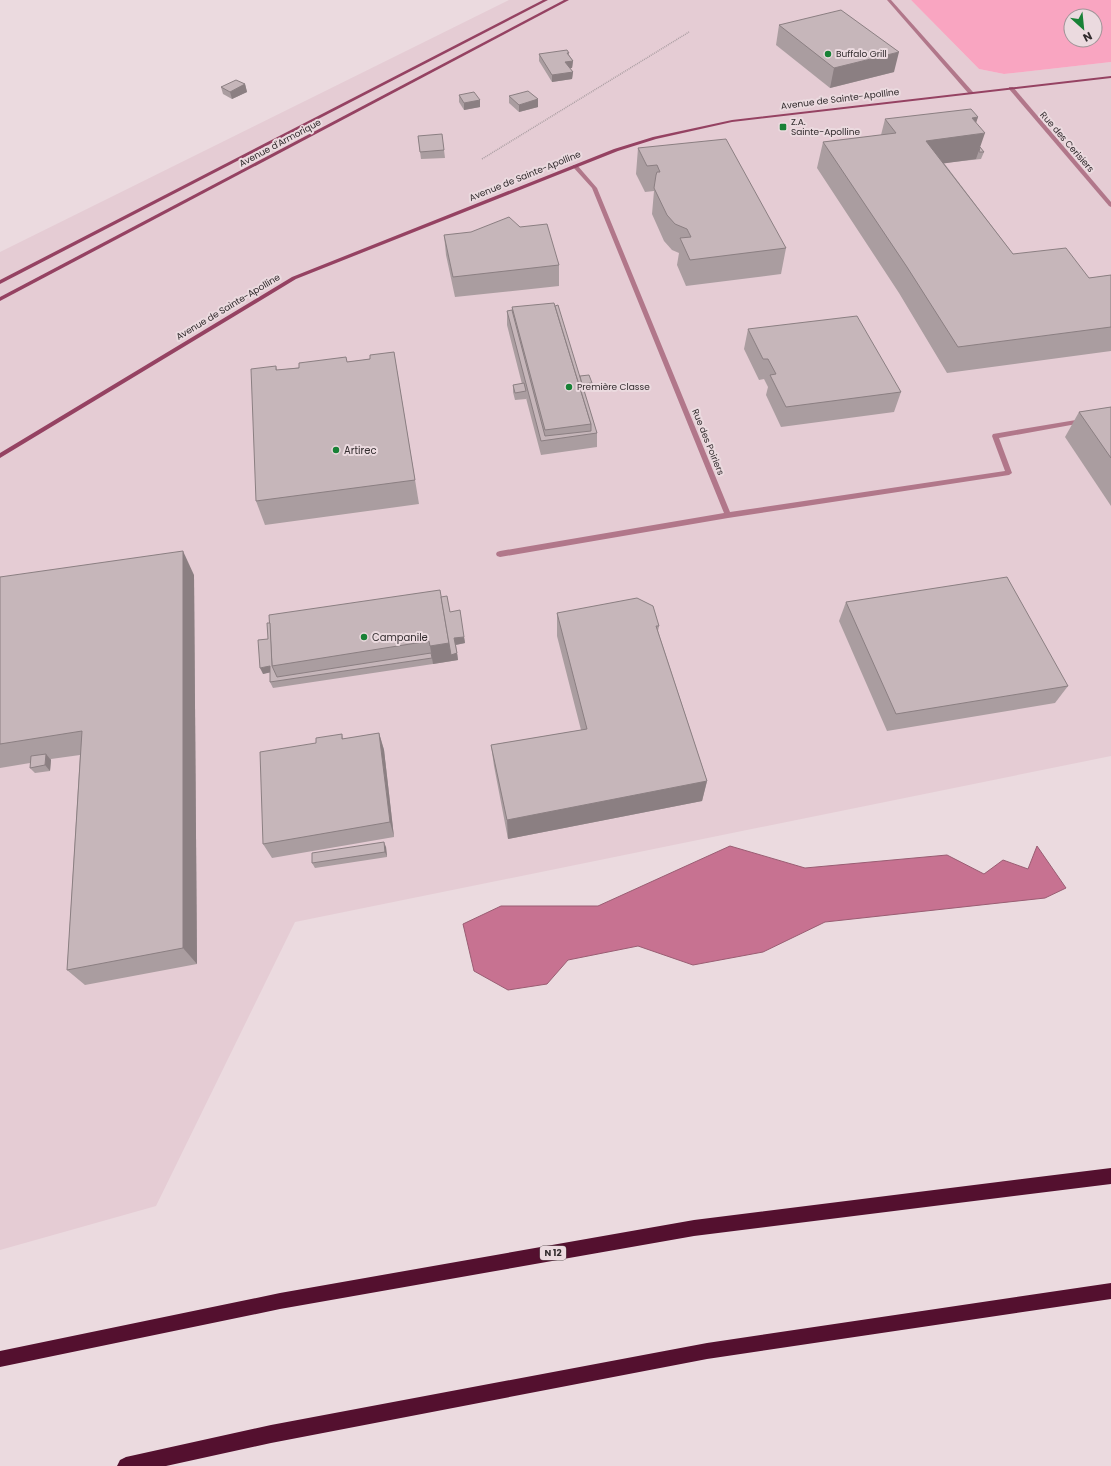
<svg xmlns="http://www.w3.org/2000/svg" width="1111" height="1466" font-family="Poppins,sans-serif">
<style>
.built{fill:#e5ccd4}
.green{fill:#f9a5c1;fill-rule:evenodd}
.water{fill:#c77291;stroke:#9a5d73}
.lines{fill:none;stroke-linecap:round;stroke-linejoin:round}
.path{stroke:#ac9fa3;stroke-width:1.5;stroke-dasharray:1 1;stroke-linecap:butt}
.lane{fill:#b1778a;fill-rule:evenodd}
.secondary{fill:#954262;fill-rule:evenodd}
.highway{fill:#54102f;fill-rule:evenodd}
.wall{fill:#aa9da0}
.shaded-wall{fill:#8b7f82}
.building{fill:#c6b6ba;stroke:#8b7f82}
.poi-dot{fill:#188136;stroke:#ebdadf;stroke-width:1.5}
.labels{text-anchor:middle;dominant-baseline:central;stroke-width:4;stroke-linejoin:round;paint-order:stroke}
.far-poi-label{font-size:9px;fill:#322c2e;stroke:#ebdadf;text-anchor:start}
.far-street-label{font-size:9px;fill:#322c2e;stroke:#ebdadf}
.shield{fill:#ebdadf;stroke:#6a6063;stroke-width:1}
.shield-label{font-size:9px;font-weight:bold;fill:#322c2e}
.poi-label{font-size:10px;fill:#322c2e;stroke:#ebdadf;text-anchor:start}
</style>
<rect width="100%" height="100%" fill="#ebdadf"/>
<!-- built -->
<path class="built" d="M509,0h402l68,69 25,5 107,-12v694l-816,166 -139,284 -156,44v-998z"/>
<!-- green -->
<path class="green" d="M911,0h200v62l-107,12 -25,-5zM1071,16h24v24h-24z"/>
<!-- water -->
<path class="water" d="M730,846l75,22 142,-13 37,19 19,-14 25,9 9,-23 29,42 -21,10 -220,24 -62,30 -70,13 -55,-19 -70,14 -21,24 -39,6 -34,-19 -11,-47 38,-18h97z"/>
<g class="lines">
<!-- path -->
<path class="path" d="M482,159l207,-127"/>
<!-- lane -->
<g class="lane">
<path d="M887,0h4l82,92v2h-4z"/>
<path d="M1009,87h4l98,115v5l-2,-1 -100,-117z"/>
<path d="M573,165h4l20,23 133,324 275,-41 -13,-35 1,-2 89,-15 3,2 -3,2 -83,15 13,35 -3,2 -281,43 -228,39 -3,-1 -1,-2 1,-2 3,-1 224,-38 -132,-325 -19,-21z"/>
</g>
<!-- secondary -->
<g class="secondary">
<path d="M543,0h5l-548,284v-4z"/>
<path d="M564,0h5l-569,301v-4z"/>
<path d="M1111,76v2l-379,44 -76,17 -38,12 -322,128 -296,179v-5l292,-176 322,-128 39,-12 79,-17z"/>
</g>
<!-- highway -->
<g class="highway">
<path d="M1111,1168v16l-417,52 -414,73 -280,58v-16l280,-58 414,-73z"/>
<path d="M1111,1283v16l-404,60 -436,84 -105,23h-49l3,-6 6,-3 145,-32 436,-82z"/>
</g>
</g>
<!-- wall -->
<g class="wall">
<path d="M779,25l115,47 -64,16 -54,-43z"/>
<path d="M569,53v2l4,6 -1,7h-2l3,4 -1,7 -20,3 -13,-21v-7z"/>
<path d="M245,84l2,8 -15,7 -9,-5 -2,-7z"/>
<path d="M459,95l21,5v7l-16,3 -5,-8z"/>
<path d="M509,96l29,3v8l-19,5 -10,-9z"/>
<path d="M978,117l-2,5 4,25 4,5 -3,7 -37,4 69,91 76,24 22,-3v76l-164,22 -48,-80 -82,-125 6,-26 58,-7 4,-16z"/>
<path d="M418,136l26,14 1,8 -24,1z"/>
<path d="M638,148l148,100 -5,26 -95,12 -9,-21 2,-12 -7,-3 -8,-9 -12,-27 2,-23 -9,1 -9,-18z"/>
<path d="M444,235l115,30v21l-104,11 -9,-42z"/>
<path d="M512,307l68,69 12,7 -1,7 -7,1 13,42v14l-56,8 -15,-57v1l-11,1 -2,-8v-7l9,-1 -15,-59v-14l5,-1z"/>
<path d="M748,329l153,63 -7,20 -113,15 -15,-32 2,-8 -4,-8 -5,1 -15,-31z"/>
<path d="M394,352l25,152 -154,21 -9,-24 20,-135 1,4 70,-8 23,-3z"/>
<path d="M1111,407v99l-46,-69 14,-25z"/>
<path d="M194,575l3,389 -112,21 -18,-15 13,-215 -29,4 -1,12 -15,2 -5,-5v-5l-30,5v-191z"/>
<path d="M441,597l23,40 1,6 -9,2 2,15 -25,4 -160,24 -3,-6v-10l-7,2 5,-35z"/>
<path d="M846,602l222,84 -13,17 -168,28 -48,-110z"/>
<path d="M557,613l102,13 -1,5 49,150 -5,20 -194,38 -14,-73 -3,-21 90,-15 -24,-94z"/>
<path d="M379,733l5,17 10,87 -122,21 -9,-14 53,-101 26,-9 1,5z"/>
<path d="M386,847l1,10 -72,11 -3,-5z"/>
</g>
<!-- shaded-wall -->
<g class="shaded-wall">
<path d="M899,52l-5,20 -64,16 4,-20z"/>
<path d="M573,61l-1,7 -7,1v-7z"/>
<path d="M573,72l-1,7 -20,3v-7z"/>
<path d="M245,84l2,8 -15,7 -2,-7z"/>
<path d="M538,99v8l-19,5v-7z"/>
<path d="M480,100v7l-16,3v-7z"/>
<path d="M978,117l-6,18 13,-2 -9,26 -58,8 8,-26 46,-23z"/>
<path d="M592,383l-1,7 -11,2v-7z"/>
<path d="M183,551l11,24 3,389 -14,-16z"/>
<path d="M464,637l1,6 -10,2 -1,-7z"/>
<path d="M449,643l8,10 1,7 -25,4 -3,-18z"/>
<path d="M270,666l2,6 -9,2 -3,-6z"/>
<path d="M379,733l5,17 10,87 -4,-15z"/>
<path d="M46,754l5,6 -1,11 -5,-6z"/>
<path d="M707,781l-5,20 -194,38 -1,-19z"/>
<path d="M384,842l2,5 1,10 -2,-5z"/>
</g>
<!-- building -->
<g class="building">
<path d="M841,10l58,42 -65,16 -55,-43z"/>
<path d="M567,50l2,3h-2l6,8 -8,1 8,10 -21,3 -13,-21z"/>
<path d="M236,80l9,4 -15,8 -9,-5z"/>
<path d="M528,91l10,8 -19,6 -10,-9z"/>
<path d="M474,92l6,8 -16,3 -5,-8z"/>
<path d="M971,109l7,8 -6,1 13,15 -59,8 87,113 53,-6 23,30 22,-3v52l-153,20 -51,-80 -84,-125 73,-9 -11,-14z"/>
<path d="M442,134l2,16 -24,2 -2,-16z"/>
<path d="M726,139l60,109 -96,12 -10,-22 11,-1 -4,-8 -12,-5 -8,-9 -13,-27 2,-13 1,-3h3l-3,-7 -10,1 -9,-18z"/>
<path d="M980,147l4,5h-5z"/>
<path d="M509,217l11,10 27,-3 12,41 -106,12 -9,-42 27,-3z"/>
<path d="M554,303l37,121 -46,6 -33,-123z"/>
<path d="M558,305l39,128 -56,8 -34,-130 5,-1 1,4 32,122 46,-5v-7l-36,-118z"/>
<path d="M857,316l44,76 -115,15 -16,-32 6,-1 -8,-15h-5l-15,-30z"/>
<path d="M394,352l21,128 -159,21 -5,-132 25,-3v4l23,-2v-5l47,-6 1,5 23,-3v-4z"/>
<path d="M589,375l3,8 -10,1 -2,-8z"/>
<path d="M524,383l2,8 -11,2 -2,-8z"/>
<path d="M1111,407v51l-32,-46z"/>
<path d="M183,551v397l-116,22 15,-239 -82,13v-167z"/>
<path d="M1007,577l61,109 -172,28 -50,-112z"/>
<path d="M440,590l9,53 -19,3 -1,-5 -157,25 -3,-51z"/>
<path d="M447,596l3,16 10,-2 4,27 -10,1 3,15 -6,2 -10,-58z"/>
<path d="M637,598l16,8 6,20h-3l51,155 -200,39 -16,-75 96,-16 -30,-116z"/>
<path d="M267,623h3l2,43 5,11 154,-24 1,5 -162,24v-16l-10,2 -2,-28 10,-1z"/>
<path d="M379,733l11,89 -127,22 -3,-92 56,-9v-5l26,-4v5z"/>
<path d="M46,754l-1,11 -15,3 1,-12z"/>
<path d="M384,842l1,10 -73,11v-10z"/>
</g>
<!-- markers -->
<g class="poi-dot">
<circle cx="828" cy="54" r="4"/>
<rect x="779" y="123" width="8" height="8" rx="2"/>
<circle cx="569" cy="387" r="4"/>
<circle cx="336" cy="450" r="4"/>
<circle cx="364" cy="637" r="4"/>
</g>
<g class="labels">
<!-- far-poi labels -->
<g class="far-poi-label">
<text x="836" y="54">Buffalo Grill</text>
<text x="791" y="122">Z.A.<tspan x="791" dy="10">Sainte-Apolline</tspan></text>
<text x="577" y="387">Première Classe</text>
</g>
<!-- far-street labels -->
<g class="far-street-label">
<text transform="translate(840 99) rotate(-7)">Avenue de Sainte-Apolline</text>
<text transform="translate(1067 142) rotate(49)">Rue des Cerisiers</text>
<text transform="translate(280 143) rotate(-28)">Avenue d'Armorique</text>
<text transform="translate(525 176) rotate(-22)">Avenue de Sainte-Apolline</text>
<text transform="translate(228 307) rotate(-31)">Avenue de Sainte-Apolline</text>
<text transform="translate(708 442) rotate(68)">Rue des Poiriers</text>
</g>
<!-- shield labels -->
<rect class="shield" x="540" y="1246" width="26" height="14" rx="3"/>
<g class="shield-label">
<text x="553" y="1253">N 12</text>
</g>
<!-- poi labels -->
<g class="poi-label">
<text x="344" y="450">Artirec</text>
<text x="372" y="637">Campanile</text>
</g>
</g>
<!-- north arrow -->
<g transform="translate(1083 28) rotate(153)"><circle r="19" fill="#ebdadf" stroke="#a19498"/>
<path d="M0-3L7 15L0 10L-7 15Z" fill="#188136"/>
<text y="-6" font-size="11" font-weight="bold" text-anchor="middle" fill="#322c2e">N</text>
</g>
</svg>
